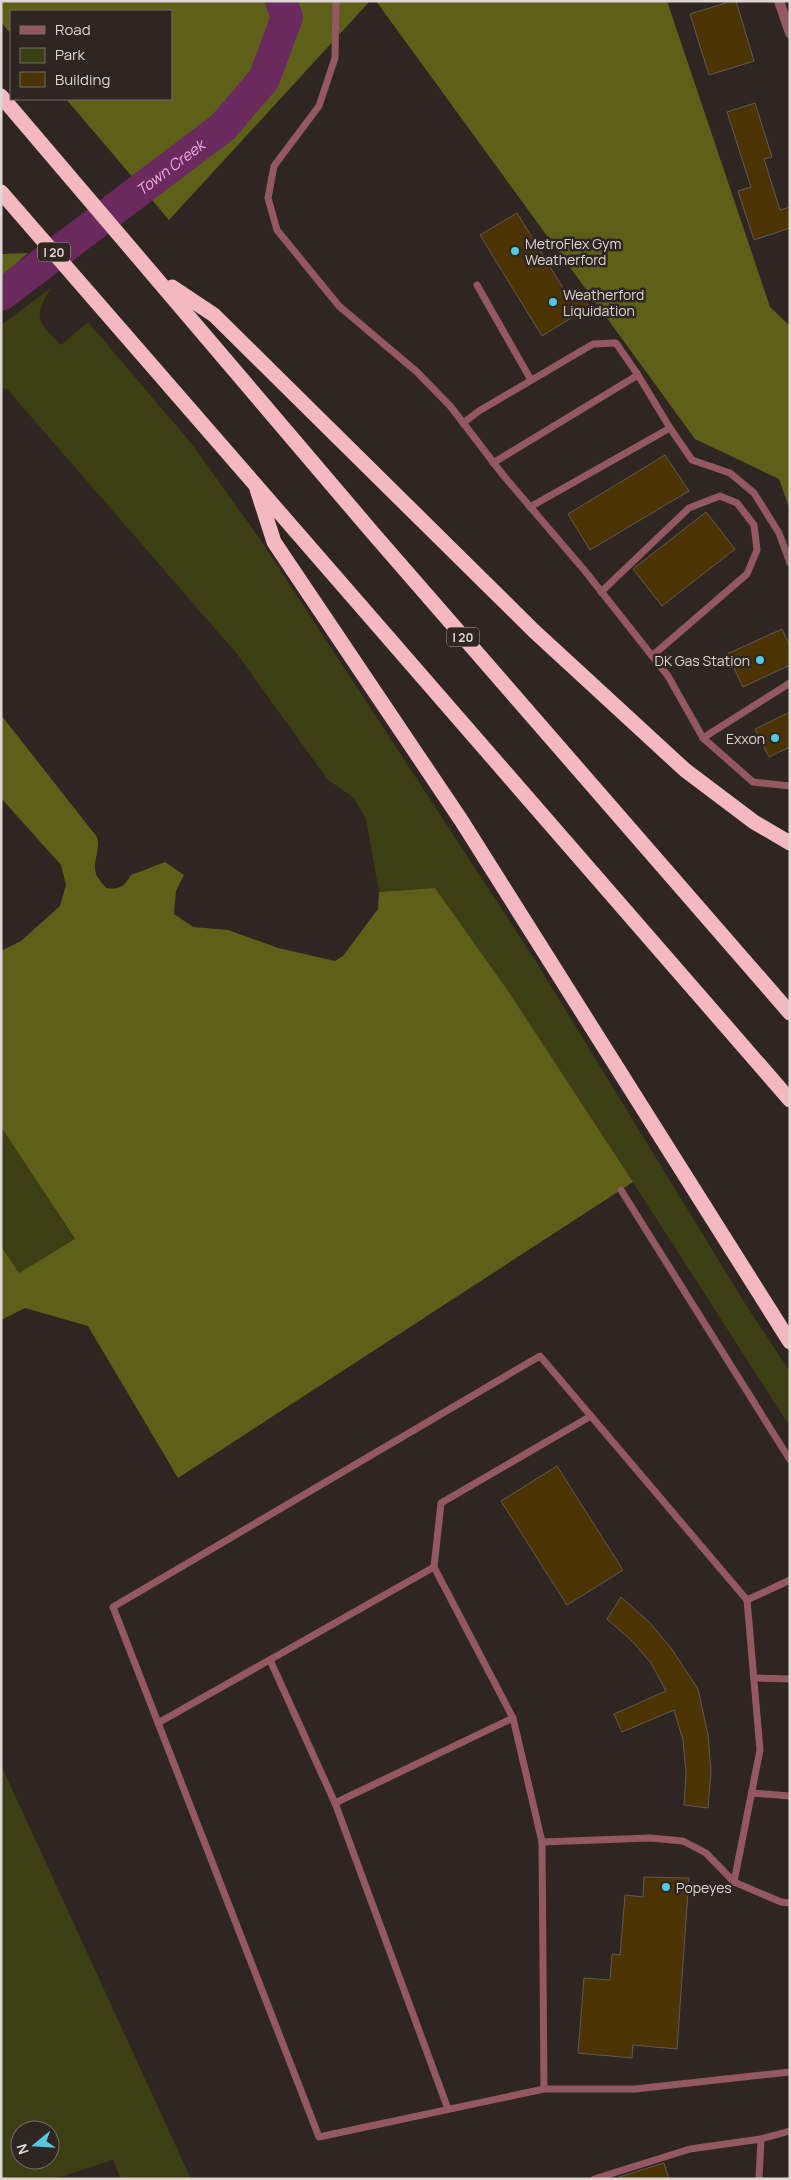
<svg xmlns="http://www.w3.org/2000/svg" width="791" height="2180" font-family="Manrope,sans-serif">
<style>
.green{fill:#3c3e14;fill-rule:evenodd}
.forest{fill:#5e601a}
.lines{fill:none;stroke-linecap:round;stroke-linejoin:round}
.river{stroke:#6a2a5e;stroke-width:32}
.building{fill:#4c3304;stroke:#605a51}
.service{stroke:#935861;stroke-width:7}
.minor{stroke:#935861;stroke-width:10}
.motorway{stroke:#f3b8c0;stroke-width:15}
.poi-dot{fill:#56c9e1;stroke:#2f2622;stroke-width:2}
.labels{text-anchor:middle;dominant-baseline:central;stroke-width:5;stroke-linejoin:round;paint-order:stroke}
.shield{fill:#2f2622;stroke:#aaa39f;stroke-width:1}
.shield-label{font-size:12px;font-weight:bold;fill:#ded8d5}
.poi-label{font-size:14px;fill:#ded8d5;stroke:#2f2622;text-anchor:start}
.water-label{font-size:15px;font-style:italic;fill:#f8ace6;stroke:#2f2622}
</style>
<rect width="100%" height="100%" fill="#2f2622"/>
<!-- green -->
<g class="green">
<path d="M51,288c-19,31 -13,33 10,57l27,-23 103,121 69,96 275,421 211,345 44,67v55c-116,-181 -231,-363 -355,-539l-56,4 -13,-73 -13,-22 -25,-17 -91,-126 -230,-265 -6,-1v-63z"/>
<path d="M1,1127l74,113 -56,33 -18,-27z"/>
<path d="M1,1765l190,414h-70l-8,-19 -59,19h-53zM20,2130h30v30h-30z"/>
</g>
<!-- forest -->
<g class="forest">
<path d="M1,1h369l-201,219 -103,-121h105v-88h-160v23l-10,-12z"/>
<path d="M376,1h291l103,306 20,19v184l-11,-31 -84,-40z"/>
<path d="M28,253l-27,24v-23z"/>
<path d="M1,715l96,122c4,13 -5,24 -1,37 2,5 7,10 10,14 13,2 18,-1 25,-13l34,-13 19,13 -8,16 -2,23 19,13 35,3 50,18 57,13 8,-5 35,-47 1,-17 56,-4 73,103 125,191 -455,296 -90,-152 -63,-18 -24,12v-74l18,27 56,-34 -74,-112v-176l20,-10 39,-35 6,-21 -5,-20 -60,-67z"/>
</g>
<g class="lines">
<!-- river -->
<path class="river" id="s1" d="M1,295l222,-168 41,-48 23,-62 -6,-16"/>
</g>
<!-- building -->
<g class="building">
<path d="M732,1h4l18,60 -45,14 -19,-61z"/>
<path d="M755,103l17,54 -8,2 16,51 10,-3v21l-36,12 -16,-49 13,-4 -24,-75z"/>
<path d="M517,213l51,83 11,-7 10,18 -47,29 -62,-101z"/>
<path d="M665,455l24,36 -99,59 -22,-36z"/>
<path d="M706,512l29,37 -73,57 -29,-37z"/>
<path d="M782,629l8,17v19l-47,22 -16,-33z"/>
<path d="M790,712v35l-21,10 -14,-28z"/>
<path d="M557,1466l66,104 -56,35 -66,-104z"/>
<path d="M621,1597l28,25 22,26 27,41 10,46 3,36 -3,37 -24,-3 2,-32 -3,-33 -9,-30 -52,22 -8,-18 52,-23 -15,-28 -20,-23 -24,-21z"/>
<path d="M644,1877l45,1 -12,171 -44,-4 -1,13 -54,-5 6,-75 26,2 2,-26 8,1 5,-60 18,2z"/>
<path d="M664,2163l5,16h-49l-1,-2z"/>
</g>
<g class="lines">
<!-- service -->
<g class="service">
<path d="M336,1l-1,57 -16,48 -45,60 -6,32 9,32 62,76 78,66 34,35 52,68 82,96 83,105 35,62 87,-55"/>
<path d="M477,285l54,95"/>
<path d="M463,423l16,-12 114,-67 23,-1 22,32 -145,88"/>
<path d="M670,428l22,32 38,13 24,20 25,40 11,30"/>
<path d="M530,507l140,-79 -32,-53"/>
<path d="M601,592l88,-84 31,-12 17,7 17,22 3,25 -10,24 -95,82"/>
<path d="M703,738l50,44 37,4"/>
<path d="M621,1190l169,270"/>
<path d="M434,1567l7,-64 150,-87"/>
<path d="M790,1580l-43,20 -207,-244 -427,251 206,530 225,-48h91l155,-17"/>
<path d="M270,1660l65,143"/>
<path d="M754,1678l36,1"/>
<path d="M158,1723l276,-156 79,151 29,124 2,247"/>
<path d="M752,1793l38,3"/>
<path d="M542,1842l108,-4 33,3 23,12 28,29 47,20 9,1"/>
<path d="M734,1882l26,-132 -13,-150"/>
<path d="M448,2109l-113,-306 178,-85"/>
<path d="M594,2179l96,-30 71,-10"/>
<path d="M759,2179l2,-40 29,-8"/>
</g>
<!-- minor -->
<path class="minor" d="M779,1l11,32"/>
<!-- motorway -->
<g class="motorway">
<path d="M1,96l371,436 418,481"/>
<path d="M1,192l789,908"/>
<path d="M172,287l42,28 320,316 151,139 69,52 36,21"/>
<path d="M257,489l17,53 187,278 329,522"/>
</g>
</g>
<!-- markers -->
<g class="poi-dot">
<circle cx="515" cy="251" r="5"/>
<circle cx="553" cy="302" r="5"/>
<circle cx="760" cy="660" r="5"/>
<circle cx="775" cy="738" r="5"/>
<circle cx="666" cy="1887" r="5"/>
</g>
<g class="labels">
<!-- shield labels -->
<g class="shield">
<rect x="38" y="242.5" width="32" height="19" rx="4"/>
<rect x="447" y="627.5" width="32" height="19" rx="4"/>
</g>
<g class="shield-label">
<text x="54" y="252">I 20</text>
<text x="463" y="637">I 20</text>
</g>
<!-- poi labels -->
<g class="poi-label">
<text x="525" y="243">MetroFlex Gym<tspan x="525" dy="16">Weatherford</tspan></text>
<text x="563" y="294">Weatherford<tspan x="563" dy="16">Liquidation</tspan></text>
<text x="750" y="660" text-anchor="end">DK Gas Station</text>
<text x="765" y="738" text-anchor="end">Exxon</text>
<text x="676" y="1887">Popeyes</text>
</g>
<!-- water labels -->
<g class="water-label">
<text stroke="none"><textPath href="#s1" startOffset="212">Town Creek</textPath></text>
</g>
</g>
<!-- border -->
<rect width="791" height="2180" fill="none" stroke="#ded8d5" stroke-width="5"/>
<!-- legend -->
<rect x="10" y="10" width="162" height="90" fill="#2f2622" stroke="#756d6a"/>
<rect x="20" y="26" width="25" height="8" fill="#935861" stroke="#756d6a"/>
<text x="55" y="35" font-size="15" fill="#ded8d5">Road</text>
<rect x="20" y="48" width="25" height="15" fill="#3c3e14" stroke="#756d6a"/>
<text x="55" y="60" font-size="15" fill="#ded8d5">Park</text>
<rect x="20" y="72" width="25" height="15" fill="#4c3304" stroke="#756d6a"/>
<text x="55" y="85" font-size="15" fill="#ded8d5">Building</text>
<!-- north arrow -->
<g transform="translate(35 2145) rotate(252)"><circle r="24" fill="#2f2622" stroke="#756d6a"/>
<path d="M0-4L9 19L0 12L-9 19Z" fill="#56c9e1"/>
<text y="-8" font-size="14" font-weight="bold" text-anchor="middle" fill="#ded8d5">N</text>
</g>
</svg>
